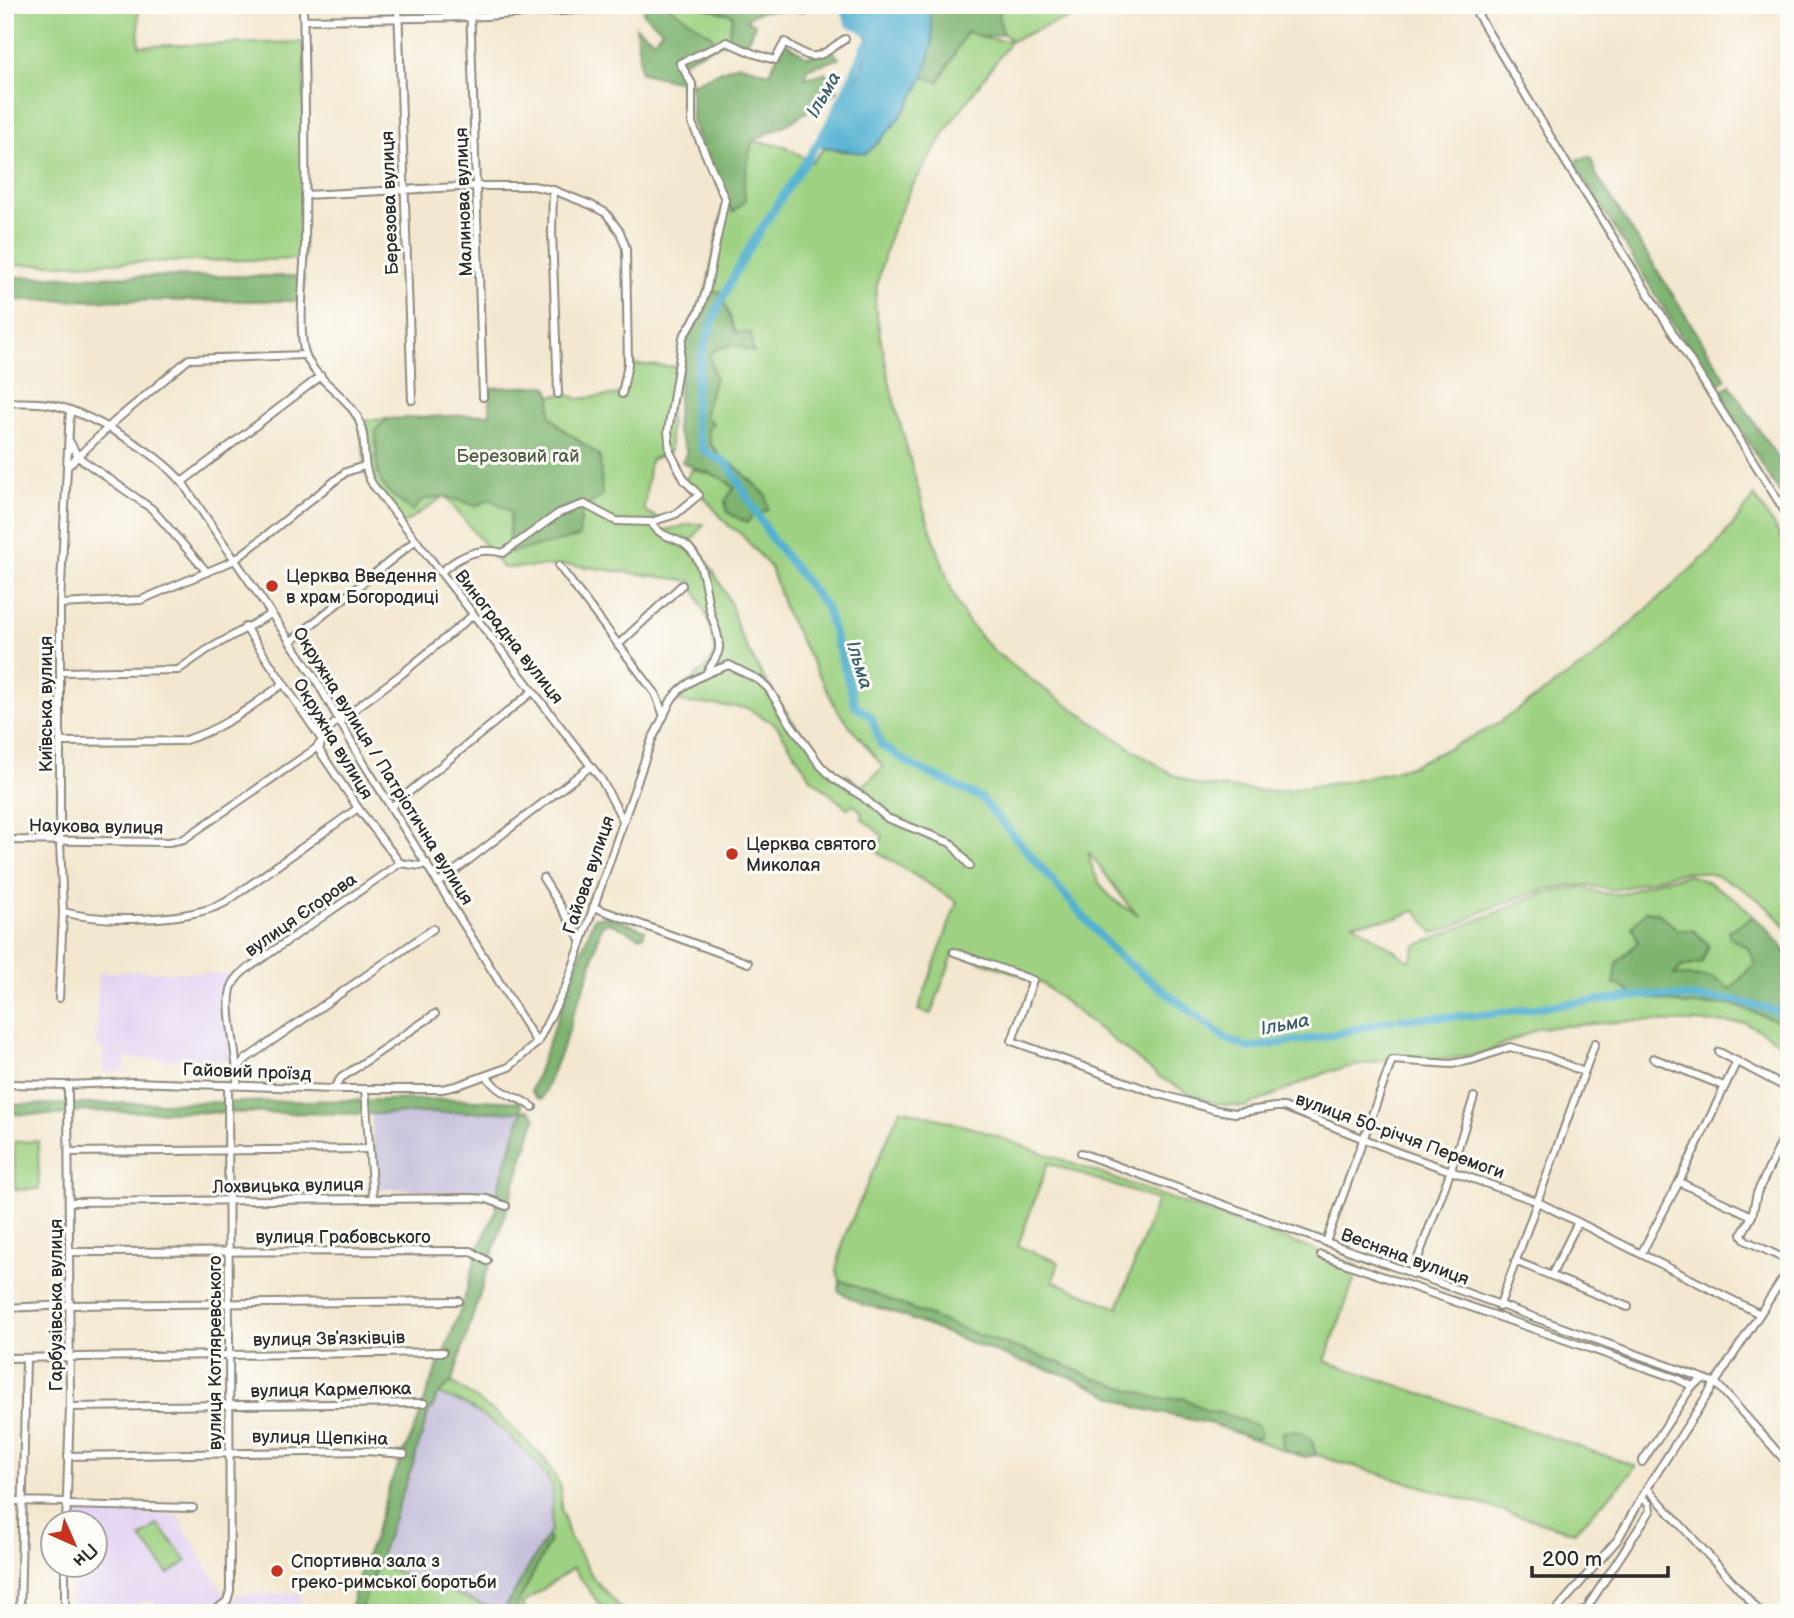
<svg xmlns="http://www.w3.org/2000/svg" width="1794" height="1618" font-family="'Balsamiq Sans',sans-serif">
<style>
.built{fill:#e3d3f2}
.industrial{fill:#c6c0da}
.green{fill:#9ed282;stroke:#647e56;stroke-width:2;fill-rule:evenodd}
.forest{fill:#7eb470;stroke:#54704e;stroke-width:2}
.water{fill:#53b1d2;stroke:#3f6e7e;stroke-width:2}
.lines{fill:none;stroke-linecap:round;stroke-linejoin:round}
.river{stroke:#53b1d2;stroke-width:8}
.minor-casing{stroke:#8f897d;stroke-width:10}
.minor{stroke:#fff;stroke-width:6}
.poi-dot{fill:#c8321e;stroke:#fdfcf7;stroke-width:2.5}
.labels{text-anchor:middle;dominant-baseline:central;stroke-width:6;stroke-linejoin:round;paint-order:stroke}
.street-label{font-size:18px;fill:#2b2b2b;stroke:#fdfcf7}
.park-label{font-size:18px;fill:#4e5d45;stroke:#fdfcf7}
.poi-label{font-size:18px;fill:#2b2b2b;stroke:#fdfcf7;text-anchor:start}
.water-label{font-size:19px;font-style:italic;fill:#3b616e;stroke:#fdfcf7}
</style>
<rect width="100%" height="100%" fill="#fdfcf7"/>
<filter id="ink" filterUnits="userSpaceOnUse"><feTurbulence type="fractalNoise" baseFrequency=".0143" numOctaves="2"/><feDisplacementMap in="SourceGraphic" scale="14" xChannelSelector="R" yChannelSelector="G"/><feConvolveMatrix kernelMatrix="1 2 1 2 8 2 1 2 1" color-interpolation-filters="sRGB"/></filter>
<filter id="wash" filterUnits="userSpaceOnUse"><feTurbulence type="fractalNoise" baseFrequency=".00686" numOctaves="4" result="noise"/><feDisplacementMap in="SourceGraphic" scale="28" xChannelSelector="R" yChannelSelector="G"/><feGaussianBlur stdDeviation="1.57" result="paint"/><feColorMatrix in="noise" values="0 0 0 0 0 0 0 0 0 0 0 0 0 0 0 0 0 1.4 0 .05"/><feComposite in="paint" operator="in"/></filter>
<g filter="url(#wash)">
<rect width="100%" height="100%" fill="#f3e7cf"/>
<!-- built -->
<g class="built">
<path d="M138,971l90,3 4,86 -26,1 -1,14h-13l1,-14h3v-3h-14v2l-57,-2 -1,14h-20l-1,-24 -7,-1 2,-74z"/>
<path d="M73,1510l103,4 49,82 -22,17h-46l-3,-12 -15,1 -1,11h-67l2,-47h21v-42l-21,-1z"/>
<path d="M301,1593v20h-83l18,-14v-4z"/>
</g>
<!-- industrial -->
<g class="industrial">
<path d="M522,1111l-26,84 -121,-7 -4,-74z"/>
<path d="M438,1394l27,10 41,28 33,33 14,22 -2,42 -49,83 -125,-48 46,-133 -2,-1 8,-21h3z"/>
</g>
<!-- green -->
<g class="green">
<path d="M5,5h133l1,41 165,-4v217l-299,6z"/>
<path d="M667,5h29l37,10 -6,27 -12,4 -3,-10z"/>
<path d="M998,5h121l-68,19 -40,17 -60,82 -40,65 -21,46 -13,51 -2,17 5,34 12,58 32,116 29,84 13,25 13,16 15,16 43,33 98,67 37,23 24,11 79,7 74,-11 45,-10 19,-6 78,-37 101,-69 122,-111 33,-41 7,-12 35,55v381c-20,-27 -63,-61 -99,-59 -23,1 -45,11 -68,16 -11,3 -20,0 -31,-2 -11,-2 -27,0 -38,2 -21,4 -46,14 -66,22 -19,8 -34,19 -54,23l-17,-23 -18,8 -45,5 57,38 5,-15 126,-52 41,-7 19,6 21,1 35,-13 32,-6 19,7 33,21 12,14 -24,14 2,7 17,10 7,15 -24,26 -18,-11 -39,-3 7,-8 21,-5 -24,-32 -20,-17 -20,29 -21,21 4,23 12,9 55,10h46l51,18 4,2v22l-43,-24 -116,-2 -91,7 -54,25 -52,8 -22,-6 -81,16 -85,36 -27,-3 -25,-9 -32,-17 -121,-96 -86,-30 -23,62 -13,-4 39,-108 -81,-51 7,-15 -21,-17 -1,-8 -8,-6 -6,3 -36,-30 -35,-53 -29,-17 -68,-6 -7,-7 34,-27 9,-17 -6,-29 -18,-41 -119,-16 -69,3 -58,-72 -42,28 -37,-49 -6,-54 27,-2 -11,11 1,44 45,26 23,-4 31,10 14,-7 21,13 -3,40 74,-42 18,-54 -39,-28 -11,-13 1,-19 16,-2 11,5 44,-5 6,-30 51,3 -9,40v45l-20,8 -6,50 15,9 -8,4 6,9 34,-8h13l-12,16c15,21 29,42 39,65 4,10 5,22 10,31 26,52 58,101 101,140l4,-2 16,13 21,-20 -45,-56 -52,-98 -15,-45 -30,-34 -12,-8 -27,-31 -17,-14 7,-12 33,9 9,11 32,6 -33,-31 -13,-8 -10,-13 -6,-27 11,-40 -6,-21c17,-16 26,-9 44,-4l-17,-18 -16,-42 -14,1 19,-93 20,2 -2,-18 9,-42 32,5 28,16 12,-14c12,2 27,6 39,1 30,-14 44,-47 60,-73l16,6 28,-51 16,7 28,3 -5,-6 -4,-1zM1088,851l41,55 10,9c-30,-14 -45,-31 -51,-64z"/>
<path d="M900,1110h6l70,19 383,137 -34,95 311,105 -12,15 -50,51 -258,-77 -5,-16 -29,3 3,9 -32,-12 7,-2 -34,-23 -19,-3 -23,-13 -24,2 -69,-23 -31,-14 -98,-34 -122,-49 -4,-10 9,-35zM1048,1163l109,37 -39,108 -65,-27 6,-19 -41,-16z"/>
<path d="M38,1141l1,48 -24,1 -1,-48z"/>
<path d="M452,1382l49,35 43,41 17,29v21l9,30 24,41 31,34h-23l2,-2 -31,-43 -51,36 5,9h-14l37,-72 -3,-5 4,-7 2,-42 -14,-22 -33,-33 -41,-28 -27,-10z"/>
<path d="M158,1524l29,37 -18,13 -28,-36z"/>
<path d="M377,1564l125,48 -142,1z"/>
</g>
<!-- forest -->
<g class="forest">
<path d="M645,5h22l45,31 3,10 -35,17 12,21 46,-20 31,9 16,-31 22,15 24,-9 8,11 -31,9 -3,10 21,-5 12,18 -47,31 -39,19 -8,42 1,18 -12,11 -8,-13 -33,-76 -1,-39 -50,-11 -5,-46 18,13 8,-10 -19,-17z"/>
<path d="M695,5h109l-2,7c-18,-1 -43,-6 -56,8l9,4 -11,25 -17,-7 6,-27z"/>
<path d="M925,5h73l4,29 -19,4 -16,-7 -28,51 -16,-6z"/>
<path d="M1591,157l5,17 130,205 -13,9 -137,-222 2,-7z"/>
<path d="M304,276l-1,25 -298,-1v-23z"/>
<path d="M720,291l16,42h15l2,19 -21,-8 -17,6 -6,5 6,21 -11,40 9,7 -5,6 2,14 10,13 13,8 33,31 2,15 -15,5 -6,8 -20,-11 -2,-11 9,-13c-14,-15 -33,-15 -52,-26l5,-10 -11,-23 7,-92 23,-45z"/>
<path d="M1730,385l59,91v32l-71,-115z"/>
<path d="M547,386l4,10 -1,19 11,13 39,28 2,40 -20,14 -3,27 -71,16 3,-41 -21,-13 -14,7 -31,-10 -23,4 -9,11c-41,-28 -36,-33 -37,-81l11,-11 103,-5v-26z"/>
<path d="M1646,911l12,2 20,17h15l16,15 -7,18 -21,4 -7,8 39,3 18,11 24,-26 -7,-15 -18,-10 -2,-7 25,-14 11,8 25,30v70l-55,-20h-46l-55,-10 -12,-9 -7,-1 3,-22 21,-21 -6,-16z"/>
<path d="M607,916l38,14 -1,5 -4,2 -32,-15 -6,3c-4,12 -6,22 -9,34 -5,21 -14,40 -22,60v6l-29,74 -5,-1 -6,-7 63,-173z"/>
<path d="M454,1099l67,3 1,9 7,-1 7,7 -84,265 -15,14 -5,13 -3,1 -14,48 -55,155h-11l14,-51 9,-19 18,-59 27,-61 13,-39 16,-36 18,-48 14,-50 18,-40v-15l26,-84 -151,3 -291,-3 -20,4 -55,-1v-9z"/>
<path d="M840,1280l122,49 98,34 31,14 69,22 24,-1 23,13 19,3 31,12 4,6 -1,5 -7,2 -41,-15 -74,-16 -72,-33 -53,-16 -129,-50 -21,-4 -25,-14z"/>
<path d="M1298,1431l13,8 5,16 -11,2 -20,-6 -3,-9 1,-10z"/>
<path d="M547,1536l3,4 -37,73h-11z"/>
</g>
<!-- water -->
<path class="water" d="M844,5h85c1,12 5,27 3,39 -6,44 -34,81 -66,110l-47,-8 17,-35 27,-44 6,-24 -5,-18 -10,2z"/>
<g class="lines">
<!-- river -->
<g class="river">
<path d="M843,5l7,19 11,3 6,6"/>
<path d="M866,45c-15,35 -30,69 -50,101 -51,79 -131,180 -120,279 1,9 6,18 8,26l24,13 44,75 54,68 30,100 12,7 4,5 9,26 29,19 71,34 134,155 110,85 24,10 79,-12 64,-16"/>
<path d="M1401,1019l82,-4 81,-11 85,-9 85,5 50,13 5,3"/>
</g>
</g>
</g>
<g filter="url(#ink)">
<g class="lines">
<defs>
<g id="minor">
<path d="M303,5c2,80 3,161 2,241 -1,24 -7,87 0,107 9,27 40,40 53,65 11,22 1,46 15,67l228,294 22,41"/>
<path d="M398,5l14,395"/>
<path d="M470,5l13,392"/>
<path d="M1472,5l93,156 224,357"/>
<path d="M305,20l165,-3 153,-10v-2"/>
<path d="M553,190l-1,42 6,162"/>
<path d="M305,195l173,-9h55l20,4 38,15 15,8 14,19 6,16 2,116 -6,30"/>
<path d="M5,402c14,1 30,0 43,2 39,7 109,48 134,78l133,196 48,84 174,281"/>
<path d="M70,442l8,15 74,52 55,63"/>
<path d="M67,467l48,-46 74,-62 116,-4"/>
<path d="M182,482l139,-106"/>
<path d="M559,566l96,127 9,23"/>
<path d="M441,572c18,-16 39,-26 62,-19l56,-40 25,-9 32,17 35,1"/>
<path d="M60,604l81,-4 94,-40 111,-88 18,-6"/>
<path d="M245,627l77,113 -3,10 39,58 42,55"/>
<path d="M290,642l126,-102"/>
<path d="M618,645l64,-60"/>
<path d="M60,672l118,-2 29,-20 64,-36"/>
<path d="M707,672c4,-7 12,-17 12,-24 1,-13 -6,-25 -9,-37 -5,-20 -5,-46 -20,-62 -12,-14 -28,-8 -39,-27l25,-8 23,-19 -14,-14 -15,-29 -2,-21 15,-94 16,-25 7,-20 19,-93 -33,-76v-39l-12,-21 47,-21 25,11 23,7 10,-18c31,21 29,18 60,-3"/>
<path d="M340,720l63,-47 70,-58"/>
<path d="M60,742l122,-1c38,-10 70,-35 101,-57"/>
<path d="M392,806l140,-114"/>
<path d="M5,840l164,2 15,-3 131,-90c9,-8 9,-17 20,-26"/>
<path d="M543,878l38,62"/>
<path d="M439,883l152,-117"/>
<path d="M593,907l155,56"/>
<path d="M63,912c42,11 125,10 163,-10l132,-94"/>
<path d="M954,952l79,28 -21,61 144,52 60,17 19,3 40,-6h9l113,45 139,49 224,113"/>
<path d="M59,998l4,-86 -3,-70v-238l10,-194"/>
<path d="M1719,1052l70,37"/>
<path d="M1653,1058l71,28"/>
<path d="M238,1068l8,-9 187,-130"/>
<path d="M1584,1072l-36,-15 -38,-10 -38,13 -21,4 -59,-4 -66,182 390,141 73,82"/>
<path d="M487,1076c12,20 28,18 46,31"/>
<path d="M5,1084l63,1 65,-3 200,7h109l14,-3 53,-19 28,-24 30,-59 85,-245c8,-13 13,-28 20,-40 11,-17 39,-28 57,-34l30,15 9,8 22,35 30,42 13,13 30,19 24,21 64,25 19,23"/>
<path d="M237,1085c2,-29 -12,-70 -6,-96 2,-7 7,-13 13,-18l156,-108 20,3 7,-3"/>
<path d="M333,1089l8,-11 94,-64"/>
<path d="M365,1089l8,110"/>
<path d="M69,1152l299,-3"/>
<path d="M1081,1153l245,89"/>
<path d="M1679,1182l73,34 5,-23 32,-66"/>
<path d="M69,1202l403,-4 15,1 19,7"/>
<path d="M1752,1216l-10,18 3,6 44,21"/>
<path d="M70,1252l401,-1 16,10"/>
<path d="M1641,1254l38,-72 58,-121"/>
<path d="M1321,1255l357,124 14,7"/>
<path d="M1515,1261l113,46"/>
<path d="M1412,1274l39,-104 23,-73"/>
<path d="M1552,1274l26,-52"/>
<path d="M1499,1307l96,-264"/>
<path d="M5,1308l65,-3 389,-4"/>
<path d="M5,1358l438,-6"/>
<path d="M70,1407l354,-4"/>
<path d="M68,1456l299,-5 37,3"/>
<path d="M1642,1462l50,-76 12,-7"/>
<path d="M1647,1488l114,125"/>
<path d="M5,1501l62,1"/>
<path d="M67,1505l126,3"/>
<path d="M66,1524l4,-117 -2,-322"/>
<path d="M20,1613l6,-255"/>
<path d="M65,1613v-47"/>
<path d="M212,1613l15,-12 3,-10 -2,-506"/>
<path d="M1554,1613l64,-74 29,-51 142,-219"/>
<path d="M1579,1613l10,-6"/>
<path d="M1593,1613l-4,-6 1,-4 60,-92 -1,-7 -7,-7"/>
</g>
</defs>
<!-- minor casing -->
<use href="#minor" class="minor-casing"/>
<!-- minor -->
<use href="#minor" class="minor"/>
</g>
</g>
<!-- markers -->
<g class="poi-dot">
<circle cx="272" cy="586" r="7"/>
<circle cx="732" cy="854" r="7"/>
<circle cx="277" cy="1571" r="7"/>
</g>
<g class="labels">
<!-- street labels -->
<g class="street-label">
<text transform="translate(464 202) rotate(-92)">Малинова вулиця</text>
<text transform="translate(390 203) rotate(-92)">Березова вулиця</text>
<text transform="translate(509 637) rotate(52)">Виноградна вулиця</text>
<text transform="translate(46 704) rotate(-90)">Київська вулиця</text>
<text transform="translate(333 739) rotate(59)">Окружна вулиця</text>
<text transform="translate(383 766) rotate(58)">Окружна вулиця / Патріотична вулиця</text>
<text transform="translate(96 827) rotate(1)">Наукова вулиця</text>
<text transform="translate(589 875) rotate(-71)">Гайова вулиця</text>
<text transform="translate(301 915) rotate(-35)">вулиця Єгорова</text>
<text transform="translate(247 1072) rotate(2)">Гайовий проїзд</text>
<text transform="translate(1400 1136) rotate(20)">вулиця 50-річчя Перемоги</text>
<text transform="translate(288 1186) rotate(-1)">Лохвицька вулиця</text>
<text x="343" y="1237">вулиця Грабовського</text>
<text transform="translate(1405 1257) rotate(20)">Весняна вулиця</text>
<text transform="translate(56 1305) rotate(-90)">Гарбузівська вулиця</text>
<text transform="translate(329 1339) rotate(-1)">вулиця Звʼязківців</text>
<text transform="translate(215 1353) rotate(-90)">вулиця Котляревського</text>
<text transform="translate(331 1390) rotate(-1)">вулиця Кармелюка</text>
<text transform="translate(320 1438) rotate(1)">вулиця Щепкіна</text>
</g>
<!-- park labels -->
<g class="park-label">
<text x="518" y="456">Березовий гай</text>
</g>
<!-- poi labels -->
<g class="poi-label">
<text x="286" y="576">Церква Введення<tspan x="286" dy="21">в храм Богородиці</tspan></text>
<text x="746" y="844">Церква святого<tspan x="746" dy="21">Миколая</tspan></text>
<text x="291" y="1561">Спортивна зала з<tspan x="291" dy="21">греко-римської боротьби</tspan></text>
</g>
<!-- water labels -->
<g class="water-label">
<text transform="translate(824 95) rotate(-60)">Ільма</text>
<text transform="translate(859 665) rotate(73)">Ільма</text>
<text transform="translate(1285 1025) rotate(-11)">Ільма</text>
</g>
</g>
<!-- margin -->
<rect width="1794" height="1618" fill="none" stroke="#fdfcf7" stroke-width="28"/>
<!-- north arrow -->
<g transform="translate(74 1544) rotate(135)"><circle r="33" fill="#fdfcf7" stroke="#a9a8a5" stroke-width="2"/>
<path d="M0-5L12 26L0 18L-12 26Z" fill="#c8321e"/>
<text y="-10" font-size="19" font-weight="bold" text-anchor="middle" fill="#2b2b2b">Пн</text>
</g>
<!-- scale -->
<path d="M1532 1566v10h136v-10" fill="none" stroke="#2b2b2b" stroke-width="3.5"/>
<text x="1542" y="1566" font-size="21" fill="#2b2b2b" stroke="#fdfcf7" stroke-width="5" paint-order="stroke">200 m</text>
</svg>
